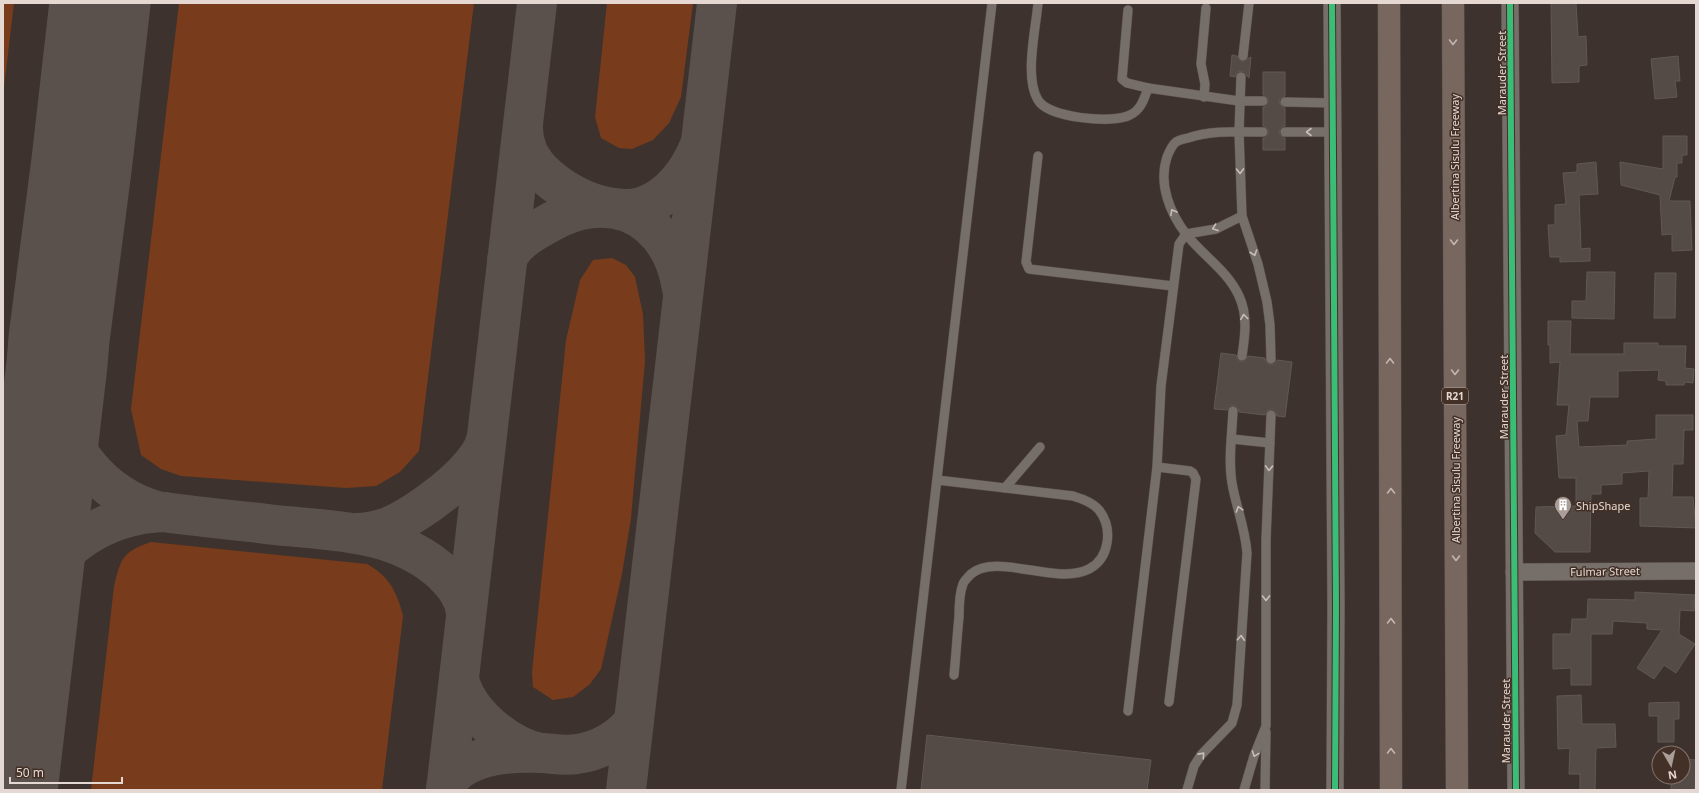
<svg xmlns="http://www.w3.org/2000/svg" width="1699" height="793" font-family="'Noto Sans',sans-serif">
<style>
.green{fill:#783c1c}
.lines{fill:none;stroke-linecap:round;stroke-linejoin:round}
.taxiway{stroke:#5a504c;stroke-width:40}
.runway{stroke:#5a504c;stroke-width:101}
.building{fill:#544a46;stroke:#615754}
.service-casing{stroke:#5a504c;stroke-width:10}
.minor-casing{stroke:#5a504c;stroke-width:18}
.motorway-casing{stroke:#5a504c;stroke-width:23}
.service{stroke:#766e69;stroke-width:9}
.minor{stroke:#766e69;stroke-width:17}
.motorway{stroke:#77675f;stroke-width:22}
.cycleway-casing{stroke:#433027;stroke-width:8}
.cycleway{stroke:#3abd76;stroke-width:6}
.oneway{stroke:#c4b6b0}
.oneway2{stroke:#c9beb8}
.labels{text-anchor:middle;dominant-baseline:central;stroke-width:3;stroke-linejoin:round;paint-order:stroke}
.shield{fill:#433027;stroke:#b4a69f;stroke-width:1}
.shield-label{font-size:10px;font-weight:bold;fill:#e5d8d3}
.street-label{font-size:11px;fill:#e5d8d3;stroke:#433027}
.poi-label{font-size:11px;fill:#e5d8d3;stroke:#433027;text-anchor:start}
</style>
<rect width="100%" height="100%" fill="#3d322d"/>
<!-- green -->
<g class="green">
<path d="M3,3h11l-11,93z"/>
<path d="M179,3h295l-55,448 -19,21 -24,14 -30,2 -165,-12 -20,-7 -20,-14 -10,-46z"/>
<path d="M607,3h86l-12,94 -12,26 -16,17 -21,9 -13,-1 -18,-10 -6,-21z"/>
<path d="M612,258l14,7 9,12 8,37 2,47 -14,157 -9,56 -21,95 -11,15 -17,13 -20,3 -20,-13 -1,-15 34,-332 14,-60 13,-20z"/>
<path d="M151,542l216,22c22,12 30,28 36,52l-21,174h-291l23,-204c7,-29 9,-34 37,-44z"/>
</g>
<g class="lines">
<!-- taxiway -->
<g class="taxiway">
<path d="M523,128c0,8 2,17 5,24 16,35 76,65 113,55 28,-8 48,-35 58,-60"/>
<path d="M507,260c6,-16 21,-25 35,-33 12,-7 25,-14 39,-17 56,-12 93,26 101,79"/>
<path d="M59,339c-1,18 -3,36 -2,53 6,56 46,104 100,119 39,6 79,9 118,14 59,6 121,5 168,48 12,12 22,24 23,41"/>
<path d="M3,493c42,-17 43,-61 50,-100"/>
<path d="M3,511c33,27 27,57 23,95"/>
<path d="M355,533c11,0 22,-2 33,-6 28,-11 91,-56 98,-87"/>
<path d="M459,679c8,34 48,67 81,74"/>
<path d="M16,708c5,-34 6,-72 17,-105 19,-56 73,-89 131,-91"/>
<path d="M446,788c3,-12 12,-19 22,-24 24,-11 49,-12 75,-11 12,1 23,3 34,1 22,-3 44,-15 57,-33"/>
<path d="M446,790l91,-787"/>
<path d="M626,790l91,-787"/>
</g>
<!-- runway -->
<path class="runway" d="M7,790l50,-426 2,-25 23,-178 18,-158"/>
</g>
<!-- building -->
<g class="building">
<path d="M1551,3h25l2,34 8,-1 1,29 -8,1v16l-27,1z"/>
<path d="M1232,55l5,1 5,6 9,-5 -2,21 -7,-7 -4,1 -3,5 -5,-1z"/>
<path d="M1678,56l2,25h-5l2,16 -22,2 -4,-40z"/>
<path d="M1263,72h22v24l-5,3 -1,3 3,5 3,1v18l-3,1 -3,5 1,3 5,3v12h-22v-12l3,-1 3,-5 -1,-3 -5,-3v-19l3,-1 3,-5 -1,-3 -5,-3z"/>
<path d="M1663,136h24v19h-5v8h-5v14h-2l-6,24h21l2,49 -20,1v-17l-10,1 -2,-40 -39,-10 -1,-23 43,7z"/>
<path d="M1596,162l2,32 -19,1 2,54 9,-1v13l-30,1v-5h-10l-2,-32h7v-20l11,-1 -3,-31 14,-1v-8z"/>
<path d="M1587,272h28l-1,47 -42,-1v-17h14z"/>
<path d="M1655,273h21l-1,45h-21z"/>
<path d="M1548,321h23l-1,33h54v-11h34v3h28l-1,22 9,1 -1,14 -8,-1 -1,3h-18v-4l-8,-1 1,-10 -41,1v26h-28l-2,24h-11l2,26 48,-2v-4l29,-2v-24h37v15h-9l-1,34h-10l-1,33h21l3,31 -56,-2v-28h8l1,-27 -27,2v11l-21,1v9h-10l-1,58h-35l-20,-19 1,-26 40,-1v-28h-17l-3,-42 10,-1 3,-30h-12l3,-43 -10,1v-18h-2z"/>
<path d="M1221,353l15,2 2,5 4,2 4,-2 2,-4 17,2 1,4 5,3 3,-1 3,-4 15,2 -7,55 -8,-1 -1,-4 -4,-3 -4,1 -3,5 -26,-3 -1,-4 -4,-3 -4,1 -3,4 -13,-1z"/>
<path d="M1635,592l60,3 -1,16 -14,-1 -1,24 16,10 -19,29 -12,-8 -10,14 -17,-11 25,-38 -15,-1v-6l-34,-2 -1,13h-21v51h-20v-17l-18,1v-35h18l1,-15h15l1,-20 47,1z"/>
<path d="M1581,695l1,29h33l1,23 -20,1 -1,42h-15v-16h-11l1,-26 -12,1 -1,-53z"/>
<path d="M1679,702v17h-5v23h-16v-26h-9v-13z"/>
<path d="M927,735l224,25 -4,30h-226z"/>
<path d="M1683,759l13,1 -1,30h-24v-13h12z"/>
</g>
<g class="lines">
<defs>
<g id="service">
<path d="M1038,3c-2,25 -14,75 0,97 10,18 75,24 92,15 11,-5 14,-16 18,-27l91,13h24"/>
<path d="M1128,10l-6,69 5,4 21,5"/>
<path d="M1243,56l6,-53"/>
<path d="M1241,77l-2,55 3,84 16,48 9,38 3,23 1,34"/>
<path d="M1204,97l1,-13 -4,-20 5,-56"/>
<path d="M1285,102l48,1"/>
<path d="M1285,132h48"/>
<path d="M1038,156l-12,106 3,7 144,17"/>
<path d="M1242,356c3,-20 6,-41 -3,-60 -12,-26 -36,-40 -53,-62 -16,-21 -28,-50 -19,-77 2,-5 5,-12 9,-15 3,-2 8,-3 12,-4 25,-8 49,-6 75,-6"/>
<path d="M1232,439l38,4"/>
<path d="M1157,467l33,4 3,2 3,6 -27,223"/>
<path d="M937,480l136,16c9,3 19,6 26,14 14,18 11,48 -10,59 -33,17 -92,-17 -118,5 -3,3 -7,7 -8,10 -4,10 -4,22 -4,33 -2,19 -3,38 -5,58"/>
<path d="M1005,488l35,-41"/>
<path d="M1128,711l29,-244 4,-81 18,-142 7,-10 30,-5 26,-13"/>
<path d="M901,790l91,-787"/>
<path d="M1187,790l7,-24 7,-11 31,-32 5,-18 10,-152c-2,-26 -11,-46 -15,-70 -4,-23 0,-49 1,-72"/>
<path d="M1244,790l10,-34 12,-30v-186l5,-125"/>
<path d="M1265,790l1,-58"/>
</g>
<g id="minor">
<path d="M1332,3l4,603 -1,184"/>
<path d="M1510,3l6,787"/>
<path d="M1514,572l182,-1"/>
</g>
<g id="motorway">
<path d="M1389,3l2,787"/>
<path d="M1453,3l4,787"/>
</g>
</defs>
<!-- service casing -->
<use href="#service" class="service-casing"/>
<!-- minor casing -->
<use href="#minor" class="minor-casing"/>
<!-- motorway casing -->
<use href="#motorway" class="motorway-casing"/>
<!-- service -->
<use href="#service" class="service"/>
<!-- minor -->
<use href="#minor" class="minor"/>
<!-- motorway -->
<use href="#motorway" class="motorway"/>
<defs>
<g id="cycleway">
<path d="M1332,3l4,603 -1,184"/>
<path d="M1510,3l6,787"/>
</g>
</defs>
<!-- cycleway casing -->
<use href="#cycleway" class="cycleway-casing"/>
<!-- cycleway -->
<use href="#cycleway" class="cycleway"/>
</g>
<!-- one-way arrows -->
<defs><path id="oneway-chevron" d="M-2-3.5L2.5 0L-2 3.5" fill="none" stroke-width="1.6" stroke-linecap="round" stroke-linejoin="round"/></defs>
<g class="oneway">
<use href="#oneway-chevron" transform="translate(1453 42) rotate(90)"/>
<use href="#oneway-chevron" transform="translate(1454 242) rotate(90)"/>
<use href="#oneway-chevron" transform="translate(1390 361) rotate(-90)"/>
<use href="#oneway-chevron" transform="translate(1455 372) rotate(90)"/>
<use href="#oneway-chevron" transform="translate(1391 491) rotate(-90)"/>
<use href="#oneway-chevron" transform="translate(1456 558) rotate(90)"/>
<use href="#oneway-chevron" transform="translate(1391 621) rotate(-90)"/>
<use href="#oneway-chevron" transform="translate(1391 751) rotate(-90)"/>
</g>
<g class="oneway2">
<use href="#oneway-chevron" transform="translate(1309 132) rotate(-180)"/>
<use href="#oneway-chevron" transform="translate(1240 171) rotate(89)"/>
<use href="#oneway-chevron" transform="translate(1173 212) rotate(-119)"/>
<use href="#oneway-chevron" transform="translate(1215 228) rotate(160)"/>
<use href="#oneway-chevron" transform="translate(1254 253) rotate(71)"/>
<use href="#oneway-chevron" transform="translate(1244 317) rotate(-97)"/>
<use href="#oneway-chevron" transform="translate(1269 468) rotate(92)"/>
<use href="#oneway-chevron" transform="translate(1239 509) rotate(-108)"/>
<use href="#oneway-chevron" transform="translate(1266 598) rotate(90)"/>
<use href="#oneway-chevron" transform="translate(1241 638) rotate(-87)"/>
<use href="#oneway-chevron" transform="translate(1255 754) rotate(110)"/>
<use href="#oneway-chevron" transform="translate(1202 755) rotate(-48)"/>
</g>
<!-- icons -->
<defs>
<symbol id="building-pin" viewBox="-11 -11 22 30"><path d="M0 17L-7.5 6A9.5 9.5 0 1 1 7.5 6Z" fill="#aa9e99" stroke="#433027"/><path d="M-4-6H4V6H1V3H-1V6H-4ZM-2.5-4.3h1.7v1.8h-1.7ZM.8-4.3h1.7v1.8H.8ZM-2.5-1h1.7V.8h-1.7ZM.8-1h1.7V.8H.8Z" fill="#fff"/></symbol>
</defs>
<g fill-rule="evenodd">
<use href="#building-pin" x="1553" y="495" width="20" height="27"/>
</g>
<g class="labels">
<!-- shield labels -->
<rect class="shield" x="1442" y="388" width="26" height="16" rx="3"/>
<g class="shield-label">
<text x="1455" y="396">R21</text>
</g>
<!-- street labels -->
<g class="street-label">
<text transform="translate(1501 73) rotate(-90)">Marauder Street</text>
<text transform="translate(1454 157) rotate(-90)">Albertina Sisulu Freeway</text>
<text transform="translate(1503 397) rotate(-90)">Marauder Street</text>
<text transform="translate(1455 480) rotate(-90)">Albertina Sisulu Freeway</text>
<text transform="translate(1605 571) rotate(-1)">Fulmar Street</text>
<text transform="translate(1505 721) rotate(-90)">Marauder Street</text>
</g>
<!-- poi labels -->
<g class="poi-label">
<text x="1576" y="505">ShipShape</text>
</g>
</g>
<!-- border -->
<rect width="1699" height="793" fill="none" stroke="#e5d8d3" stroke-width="8"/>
<!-- north arrow -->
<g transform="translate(1671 765) rotate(171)"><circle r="19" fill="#433027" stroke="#84736c"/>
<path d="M0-3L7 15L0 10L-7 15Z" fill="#aa9e99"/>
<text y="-6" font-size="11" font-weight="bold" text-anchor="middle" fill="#e5d8d3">N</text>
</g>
<!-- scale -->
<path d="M10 777v6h112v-6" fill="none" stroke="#e5d8d3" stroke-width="2"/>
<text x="16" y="777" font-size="12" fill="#e5d8d3" stroke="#433027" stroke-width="3" paint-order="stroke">50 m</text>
</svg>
